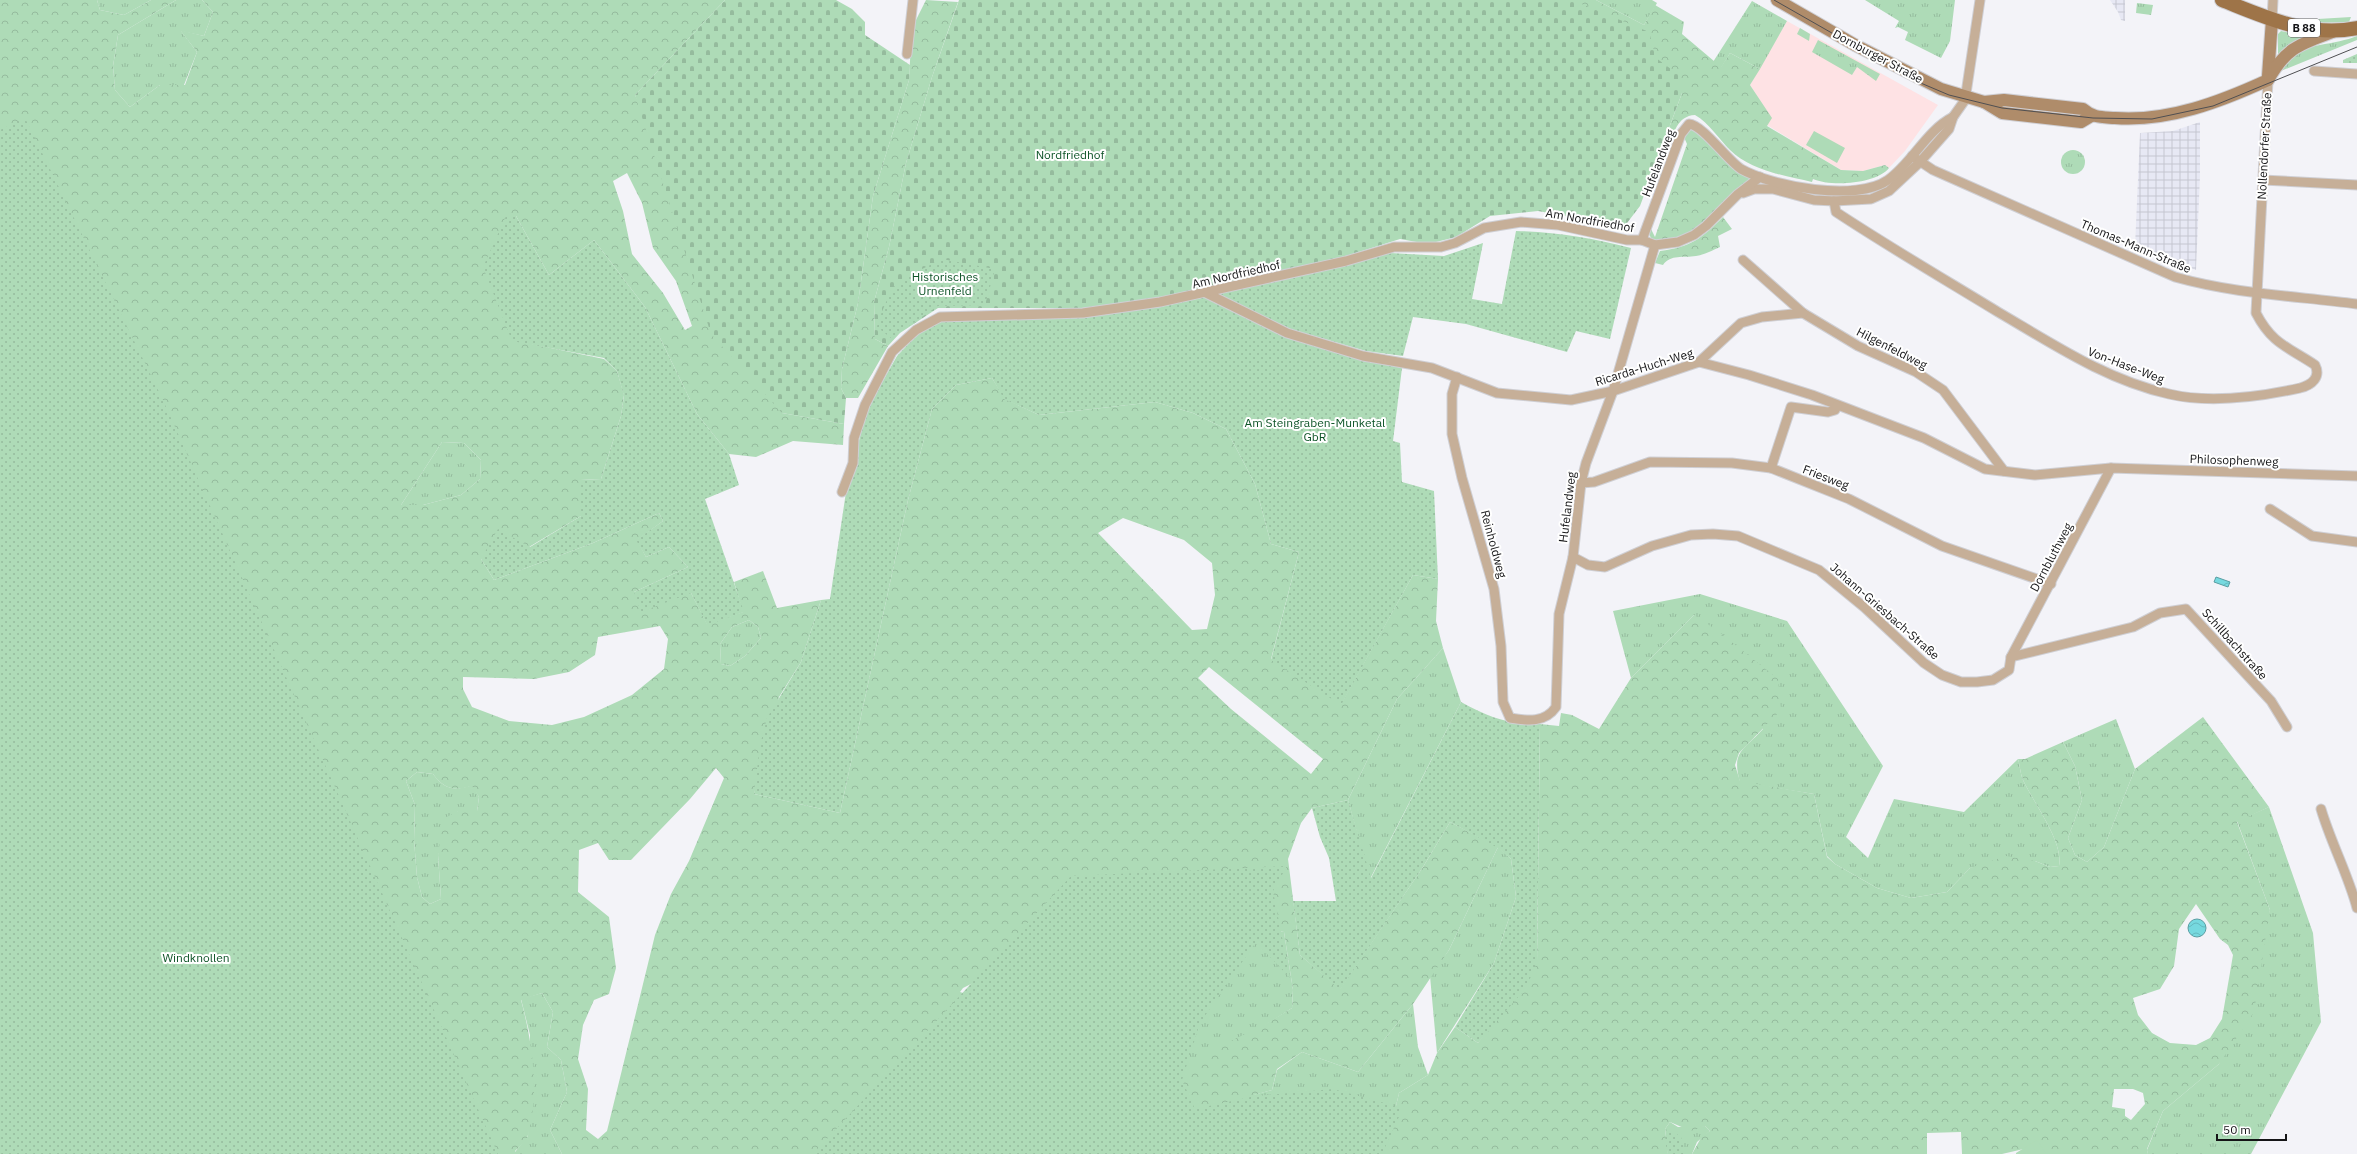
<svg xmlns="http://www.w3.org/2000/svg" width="2357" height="1154" font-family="'IBM Plex Sans',sans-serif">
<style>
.industrial{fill:url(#industrial-grid)}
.education{fill:#fee2e4}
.grass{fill:url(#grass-tufts)}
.forest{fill:url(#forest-crowns);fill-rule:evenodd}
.cemetery{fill:url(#cemetery-stones)}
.park{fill:url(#park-dots)}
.pitch{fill:#aedbb7}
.water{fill:url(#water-waves);stroke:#599ea3}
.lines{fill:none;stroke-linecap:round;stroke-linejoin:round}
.street-casing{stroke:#cfcfd4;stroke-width:11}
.secondary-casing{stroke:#cfcfd4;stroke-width:14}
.primary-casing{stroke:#cfcfd4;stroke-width:16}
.street{stroke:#c6af98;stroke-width:9}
.secondary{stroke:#af8c6a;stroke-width:12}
.primary{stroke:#9e7448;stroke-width:14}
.tram{stroke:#4f4f52;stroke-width:1}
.labels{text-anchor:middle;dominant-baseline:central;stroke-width:4;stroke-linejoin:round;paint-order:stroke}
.shield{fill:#fff;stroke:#5b5b5d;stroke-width:1}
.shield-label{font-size:11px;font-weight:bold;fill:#151517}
.street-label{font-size:12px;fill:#151517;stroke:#fff}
.park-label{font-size:12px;fill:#0f5529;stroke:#fff}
</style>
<defs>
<pattern id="industrial-grid" width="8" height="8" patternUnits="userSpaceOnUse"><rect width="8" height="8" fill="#e7e8f4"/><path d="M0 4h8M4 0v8" fill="none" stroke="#c5c6d0"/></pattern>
<pattern id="grass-tufts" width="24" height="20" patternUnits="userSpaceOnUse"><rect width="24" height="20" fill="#aedbb7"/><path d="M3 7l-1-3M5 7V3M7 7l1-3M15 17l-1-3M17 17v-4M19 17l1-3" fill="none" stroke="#95bb9d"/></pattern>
<pattern id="forest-crowns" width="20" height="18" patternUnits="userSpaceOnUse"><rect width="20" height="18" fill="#aedbb7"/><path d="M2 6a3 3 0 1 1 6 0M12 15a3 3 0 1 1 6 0" fill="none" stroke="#95bb9d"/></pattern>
<pattern id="cemetery-stones" width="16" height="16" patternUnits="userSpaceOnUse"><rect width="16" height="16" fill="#aedbb7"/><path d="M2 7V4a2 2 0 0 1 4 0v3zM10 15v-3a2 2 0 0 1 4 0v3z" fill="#95bb9d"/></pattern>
<pattern id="park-dots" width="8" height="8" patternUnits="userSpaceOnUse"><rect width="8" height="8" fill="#aedbb7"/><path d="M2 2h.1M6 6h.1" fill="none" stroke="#95bb9d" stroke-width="1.8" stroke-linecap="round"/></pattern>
<pattern id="water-waves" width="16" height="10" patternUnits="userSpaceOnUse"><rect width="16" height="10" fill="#76d9df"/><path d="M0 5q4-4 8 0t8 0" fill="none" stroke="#65b9bf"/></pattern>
</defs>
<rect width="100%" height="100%" fill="#f3f3f8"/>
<!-- industrial -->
<g class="industrial">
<path d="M2110,0h15v21l-4,-1 -3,-8z"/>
<path d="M2200,122v54l-4,94 -61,-23 5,-114 33,-2z"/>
</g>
<!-- education -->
<path class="education" d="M1787,21l151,84 -33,46 -16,17 -4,-3 -22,6 -22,-1 -74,-45 4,-7 -21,-33z"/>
<!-- grass -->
<g class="grass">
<path d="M97,0h54l-27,15 -24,-5z"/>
<path d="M176,0h26l11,12 -9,24 -23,-5 16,21 -13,33h-24l-30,22 -15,-17 -2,-24 5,-31z"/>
<path d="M1596,0h56l5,3 -13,22z"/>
<path d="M1865,0h90l-5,41 -9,17 -36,-18 3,-8 -10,-5 -3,1 4,-7z"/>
<path d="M1752,1l35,20 -27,48 -30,-16 -9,15 -8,-6z"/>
<path d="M2137,3l16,2 -2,10 -15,-2z"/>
<path d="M2351,17l-2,5 -34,1 -14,-3z"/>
<path d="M1800,28l10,6 -1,7 -12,-7z"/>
<path d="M2281,31l27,6 -30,18v-21z"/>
<path d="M2357,36v4l-81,33c3,-4 5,-11 9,-14 16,-15 51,-14 72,-23z"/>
<path d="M1818,40l62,34 -4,7 -19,-14 -5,8 -40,-23z"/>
<circle cx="2073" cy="162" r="12"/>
<path d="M442,442l22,1 17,17 -1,19 -19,16 -38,10h-22z"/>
<path d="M1700,594l87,27 96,145 -37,71 22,21 26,-59 70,13 54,-53c2,6 2,14 5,21 10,22 41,62 36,86l-9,1 -15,-6 -65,7 -23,24 -36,6 -34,-10 -42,-24 -8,-8 -13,-62 -74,-12c-9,-31 4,-32 23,-53l-69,-114 -63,63 -18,-67z"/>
<path d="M749,620l9,7 3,11 -16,18 -15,10 -9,-2 -1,-20 12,-17z"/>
<path d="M1443,648l18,54 -91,177 -22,-79 49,-101z"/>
<path d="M2116,719l19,50 -31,78 -17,15 -12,-7 -7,-17 14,-38 -7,-34 -12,-24z"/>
<path d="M417,772l16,2c12,16 21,17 40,11l6,12 -2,14h-19l-20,44 3,44 -11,5 -8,-7 -5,-20 -3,-37 1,-35 -9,-24z"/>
<path d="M2269,807l44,126 8,89 -70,132h-103l-1,-4 16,-39 56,-47 51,-154 -33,-89z"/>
<path d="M1498,847l13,12 5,38 -22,66 -57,90 -7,-77 19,-26z"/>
<path d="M1273,930l11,2 9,58 -1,18 -117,75 -18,-6 90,-131z"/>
<path d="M542,993l11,19 -6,35 14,13 6,32 -17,38 12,24h-47v-2l13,-16 2,-101 -9,-36z"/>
<path d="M1413,1004l5,43 10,28 -29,18 -6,26 -208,35 71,-49 -3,-10 19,-5 5,-20 25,-18 56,20z"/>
<path d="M1670,1122l8,5 27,-1 5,5 -13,11 -5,12h-24l-3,-25z"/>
</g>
<!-- forest -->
<g class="forest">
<path d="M0,0h97l3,10 24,5 27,-15h25l-58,35 -5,31 2,24 15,17 30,-22h25l12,-33 -17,-22 24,6 9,-24 -11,-12h523l-90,95 147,318 62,11 -1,21 -50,-4 -37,16 -27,-3 -32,-40 -52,-107 -51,-67 -45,35 -33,-59 -4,124 92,19 13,12 7,24 -3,21 -20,63 -20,1v36l-52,31 -48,12 13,21 99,-37 66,-30 4,8 -26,19 9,17 23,-10 19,20 -54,25 57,1 16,31 36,-12 -9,-30 29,-11 14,37 44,-8 -20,62 -22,35 -25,97 86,19 68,-313 24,-91 24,-24 36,-7 13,21 34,16 116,-13 38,11 33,16 29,55 16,60 28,8 -28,107 70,45 72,-129 25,4 -2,42 7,27 -46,51 -49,101 -36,8 -11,15 -13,36 12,96 40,34 83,-122 27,-45 48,25 -49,103 -36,54 -55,68 -56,-20 -25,17 -5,21 -18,5 2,10 -47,29 -34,-51 39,-34 50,-24 28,-17 1,-18 -9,-58 -11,-2 -294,50 -16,8 -3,4 12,4 -110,158h-300l-12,-24 17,-38 -6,-32 -14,-13 6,-35 -11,-19 -21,7c11,41 19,92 7,135 -1,6 -9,12 -13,16v3h-55l-460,-899zM627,173l15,30 11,45 23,33 16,45 -7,4 -22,-37 -31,-39 -9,-43 -10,-30zM442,442l22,1 17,17 -1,19 -19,16 -38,10h-22zM1123,518l61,22 28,23 3,32 -8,34 -15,1 -94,-97zM749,620l9,7 3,11 -16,18 -15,10 -9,-2 -1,-20 12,-17zM660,626l8,13 -4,30 -32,26 -48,22 -32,8 -43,-4 -37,-14 -9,-18v-12l71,2 35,-7 26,-17 3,-18zM1209,667l114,92 -12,15 -80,-65 -33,-31zM716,768l8,10 -35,83 -18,33 -16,41 -48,196 -9,8 -12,-9 2,-41 -10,-30 5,-34 11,-25 15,-6 7,-26 -7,-51 -31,-25 1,-42 19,-7 11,17h22l59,-61zM417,772l16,2c12,16 21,17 39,12l7,11 -2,14h-19l-15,8 -5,36 3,44 -11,5 -8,-7 -5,-20 -3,-37 1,-35 -9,-24z"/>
<path d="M926,0l32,2 -26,75 -26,86 -17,84 -15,55 1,37 13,7 -30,52h-12l-5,-10 1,-19 16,-66 15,-107 36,-116 2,-38 4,-20z"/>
<path d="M1517,0h79l48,25 11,-20 29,17 -2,12 39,33 9,-14 30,16 -10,16 22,33 -5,8 74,44 22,1 22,-6 4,3c-13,16 -58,19 -76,11l-1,3c-27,-6 -62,-12 -82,-32 -11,-11 -21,-27 -35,-35 -18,1 -21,18 -27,33l-6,-1 20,-54z"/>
<path d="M1691,129h4l54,47v4c-18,13 -30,31 -48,45 -10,8 -36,19 -49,15l-3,-6 2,-5 4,8 32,-93 -4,-9z"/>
<path d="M1723,217l9,12 -14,7 2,11c-7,3 -16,8 -24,9 -13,2 -25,-2 -33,9l-8,-2 5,-12c31,-4 41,-12 63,-34z"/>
<path d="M1694,615l24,16 60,48 3,31 -42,43 -4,12 5,16 74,13 13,63 8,7 42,24 34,10 36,-6 23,-24 36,-12 29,5 15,6 9,-1c5,-24 -26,-64 -36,-86 -3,-7 -3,-15 -5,-21h7l38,-17 12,24 7,34 -14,38 7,17 12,7 17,-15 31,-78 68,-52 66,90 -32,15 33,88 -16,102 -35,52 -56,47 -16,38 1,5h-115l-5,-6 -26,6h-40l-1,-22 -34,1v21h-235l10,-18 8,-5 -5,-5 -14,5 -21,-9 -5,7 3,25h-316l41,-35 6,-26 29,-18 9,-22 18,-26 23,16 59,-82 3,-237 19,2 2,-13 11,2 27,14 32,-51zM2196,904l24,35 8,6 5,10 -11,64 -12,19 -14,7 -26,-2 -18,-10 -14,-18 -5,-17 27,-9 14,-23 5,-37zM2114,1089h19l10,4 2,11 -14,16 -6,-4v-7l-13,-2z"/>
</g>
<!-- cemetery -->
<g class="cemetery">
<path d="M725,0h111l16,9 13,13v13l45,30 -1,15 -36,116 -15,107 -16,66 -1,19 5,10 -2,26 -62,-11 -71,-79 -76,-239z"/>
<path d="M959,0h613l77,32 7,26 23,17 3,18 -42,113 -16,21 -86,-16 -48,5 -34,21 -28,7 -28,-5 -57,18 -199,44 -62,7h-144l-38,25 -12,13 -13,-7 -1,-37 15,-55 17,-84 26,-86z"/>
</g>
<!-- park -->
<g class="park">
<path d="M2357,54v9h-14v-3z"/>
<path d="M25,118l138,282 335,754h-498v-1024z"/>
<path d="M506,216h10l33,59 45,-35 51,67 52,107 32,40 10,31 -34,14 39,113 -37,13 -16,-32 -50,19 -7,-20 54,-25 -19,-20 -23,10 -10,-17 27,-19 -4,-8 -66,30 -99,37 -13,-21 17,-30 32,18 51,-31v-36l20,-1 20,-63 3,-20 -7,-25 -13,-13 -92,-17 -29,-74z"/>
<path d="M1516,231c40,1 77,7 115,17l-21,91 -34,-8 -9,21 -101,-28 -53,-7 -10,39 -37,-5 -76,-22 -72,-35 172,-41 54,3 39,-13 -11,56 30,5z"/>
<path d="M942,259l53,10 -10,36 -47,1 -47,32 -14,-11 1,-6 14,-33 24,-16z"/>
<path d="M1205,297l83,41 73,21 41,9 -9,73 7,2 2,39 32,9 4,88 -25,-4 -72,130 -70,-45 28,-108 -28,-8 -16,-60 -29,-55 -33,-16 -38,-11 -116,13 -35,-16 -12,-21 -36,7 -24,24 -24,91 -68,313 -86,-19 6,-49 7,-27 34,-56 20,-62 9,-1 16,-107 21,-83 30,-53 21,-22 23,-13 143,-5 76,-9z"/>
<path d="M1461,702c29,16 46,22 79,22l-3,238 -11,26 -48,55 -23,-16 39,-64 22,-66 -5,-38 -13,-11 -48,-26 -27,45 -83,123 -40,-35 -7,-54h43l-7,-43 -9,-21 -8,-29 36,-8 23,78z"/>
<path d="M1287,866l-14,25 17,87 -34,-36 -56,81 -18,57 13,29 60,-13 78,-7 70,19 -21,46h-569l258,-278z"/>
<path d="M1667,1127l14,10 5,17h-18l-3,-13z"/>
</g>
<!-- pitch -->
<g class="pitch">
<path d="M1814,131l31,17 -8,15 -31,-18z"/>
<path d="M2037,1140l9,14h-30v-1z"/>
</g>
<!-- water -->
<g class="water">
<path d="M2216,577l14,5 -2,5 -14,-5z"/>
<circle cx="2197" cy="928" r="9"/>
</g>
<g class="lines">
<defs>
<g id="street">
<path d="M2272,20l1,-20"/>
<path d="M907,54l6,-54"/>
<path d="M2314,71l43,3"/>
<path d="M1912,156l21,14 242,107c60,17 121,19 182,27"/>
<path d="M2263,180l94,5"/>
<path d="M1743,193l11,-4h19l41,11 20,1 37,-2 18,-8 30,-28 30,-34 4,-12 12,-17 15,-100"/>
<path d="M1834,201l2,11c53,35 108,67 162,100 55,32 108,68 171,82 42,10 90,3 131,-6 12,-3 21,-11 15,-23 -27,-18 -43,-21 -59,-52l12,-233"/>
<path d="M1642,240l39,-106 8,-10c14,1 38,36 52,45 32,18 115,33 147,11 25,-18 38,-49 65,-63"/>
<path d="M1743,260l60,53 55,33 58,26 27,18 61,81"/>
<path d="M1206,293l81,40 76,23 69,12 65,25 74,7 42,-9 86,-29 50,13 63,20 112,43 61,31 50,6 76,-7 246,8"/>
<path d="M1699,362l42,-39 21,-6 41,-4"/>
<path d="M1457,377l-5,17v40l10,44 32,111 7,57 2,56 7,16c18,3 35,5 46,-11l3,-93 14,-57 8,-74 5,-20 27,-72 42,-146"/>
<path d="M1771,468l20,-61 37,5 7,-2 2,-4"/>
<path d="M1581,483l13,-1 56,-20 82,1 39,5 78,31 93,47 109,38"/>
<path d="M842,492l11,-29 1,-25 11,-33 27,-53 24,-22 24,-13 143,-4 77,-11 186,-41 48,-14h47l14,-4 29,-15 37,-6 37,3 69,15h15l13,5 23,-3 16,-7 12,-9 32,-32 22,-17"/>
<path d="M2270,509l42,27 45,6"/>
<path d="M1573,557l15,8 17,2 47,-21 39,-11 22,-1 25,2 81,34 45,37 60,56 18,12 19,7h16l16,-2 16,-10 2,-13 100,-189"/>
<path d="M2011,657l122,-30 27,-14 26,-4 85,92 16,26"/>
<path d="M2321,809c10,34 27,65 36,99"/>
</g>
<g id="secondary">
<path d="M1777,0l78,45 86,44 43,13 18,11 79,9 10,-6"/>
<path d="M2268,76l4,-56"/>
<path d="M2268,80c19,-34 33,-36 67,-49"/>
<path d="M1984,102l20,-2 79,9c10,9 19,8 32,9 53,4 105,-16 153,-38"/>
</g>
<path id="primary" d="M2222,0c43,17 87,38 135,28"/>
</defs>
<!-- street casing -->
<use href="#street" class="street-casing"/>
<!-- secondary casing -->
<use href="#secondary" class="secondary-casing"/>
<!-- primary casing -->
<use href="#primary" class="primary-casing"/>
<!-- street -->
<use href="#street" class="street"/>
<!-- secondary -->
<use href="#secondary" class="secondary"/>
<!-- primary -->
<use href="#primary" class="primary"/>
<!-- tram -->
<path class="tram" d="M1774,0l142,81 33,14 53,13 91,10 59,1 61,-13 144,-59"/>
</g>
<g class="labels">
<!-- shield labels -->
<rect class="shield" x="2288" y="19" width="32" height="18" rx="3"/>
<g class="shield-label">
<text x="2304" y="28">B 88</text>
</g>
<!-- street labels -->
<g class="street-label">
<text transform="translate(1878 56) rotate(28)">Dornburger Straße</text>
<text transform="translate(2264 146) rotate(-87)">Nollendorfer Straße</text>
<text transform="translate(1658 163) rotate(-69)">Hufelandweg</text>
<text transform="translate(1590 220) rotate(10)">Am Nordfriedhof</text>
<text transform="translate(2136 246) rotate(23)">Thomas-Mann-Straße</text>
<text transform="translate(1236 274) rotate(-13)">Am Nordfriedhof</text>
<text transform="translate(1892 348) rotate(27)">Hilgenfeldweg</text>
<text transform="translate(2126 365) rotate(21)">Von-Hase-Weg</text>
<text transform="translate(1644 367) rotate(-17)">Ricarda-Huch-Weg</text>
<text transform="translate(2234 460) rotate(2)">Philosophenweg</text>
<text transform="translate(1826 477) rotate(21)">Friesweg</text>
<text transform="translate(1567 507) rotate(-83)">Hufelandweg</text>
<text transform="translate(1494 544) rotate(75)">Reinholdweg</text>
<text transform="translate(2051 557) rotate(-62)">Dornbluthweg</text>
<text transform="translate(1885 611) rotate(41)">Johann-Griesbach-Straße</text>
<text transform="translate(2235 644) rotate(48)">Schillbachstraße</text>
</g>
<!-- park labels -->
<g class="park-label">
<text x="1070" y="154">Nordfriedhof</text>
<text x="945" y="276">Historisches<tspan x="945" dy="14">Urnenfeld</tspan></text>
<text x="1315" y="422">Am Steingraben-Munketal<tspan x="1315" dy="14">GbR</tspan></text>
<text x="196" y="957">Windknollen</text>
</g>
</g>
<!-- scale -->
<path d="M2217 1134v6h69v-6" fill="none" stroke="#151517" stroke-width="2"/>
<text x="2223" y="1134" font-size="12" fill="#151517" stroke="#ffffff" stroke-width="3" paint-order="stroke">50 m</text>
</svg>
